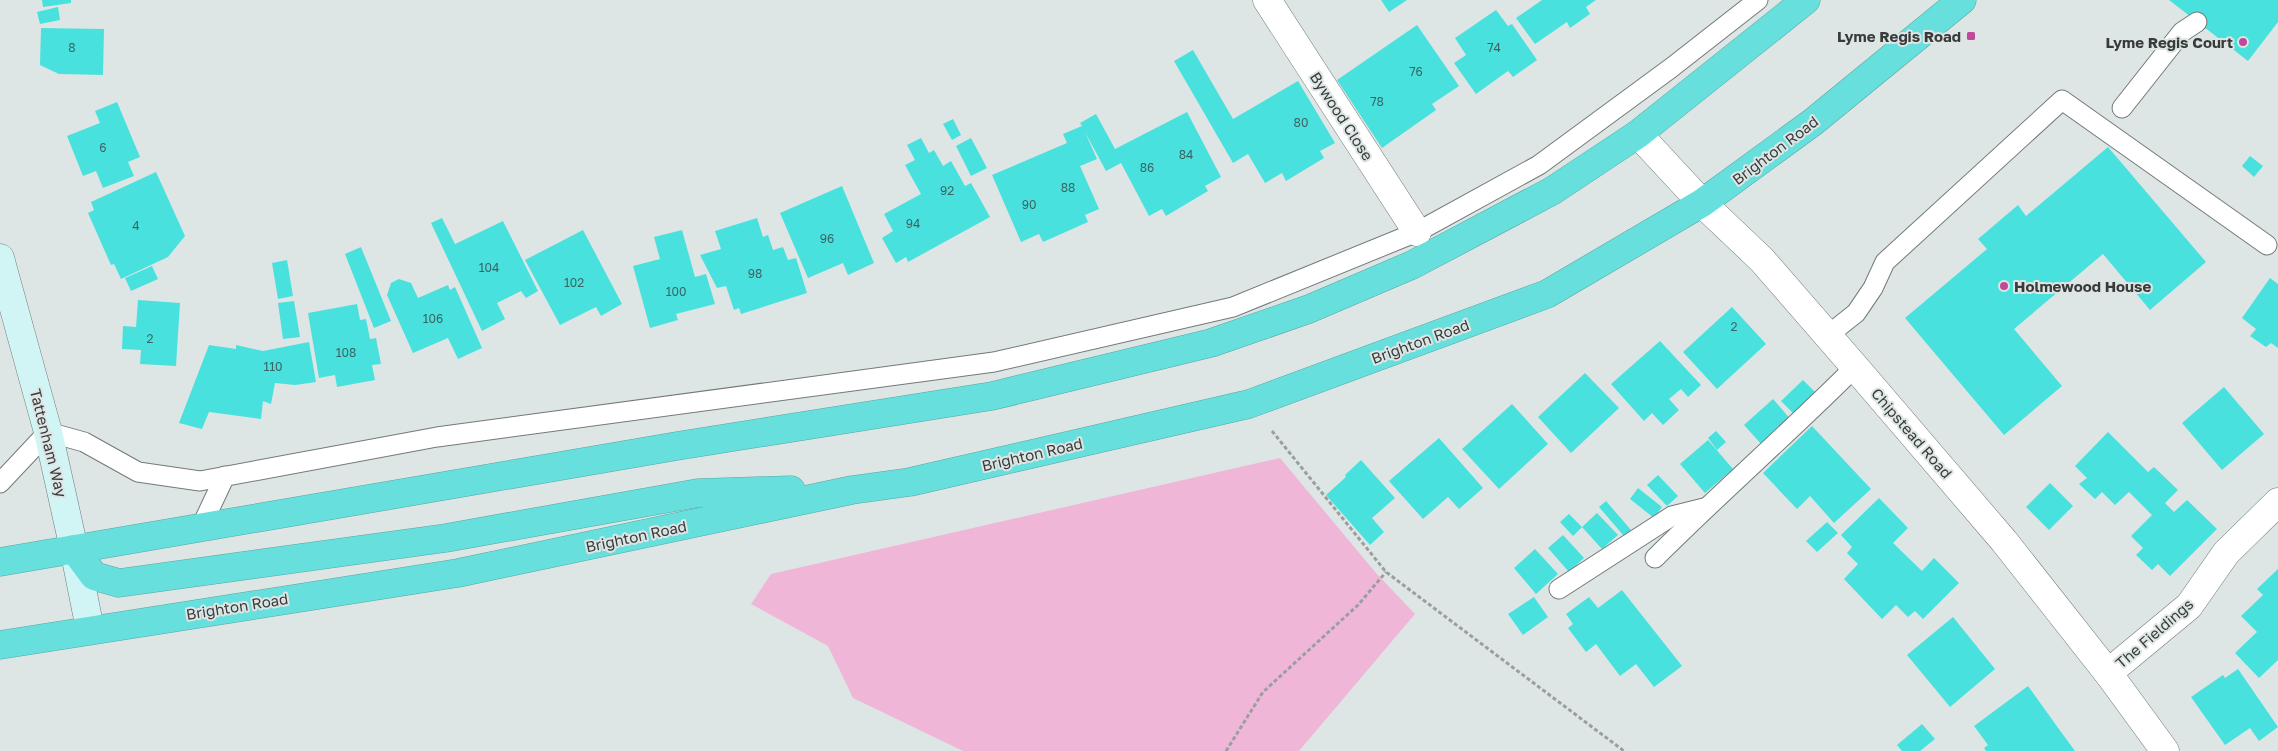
<svg xmlns="http://www.w3.org/2000/svg" width="2278" height="751" font-family="'Golos Text',sans-serif">
<style>
.green{fill:#efb6d7}
.building{fill:#48e1de}
.lines{fill:none;stroke-linecap:round;stroke-linejoin:round}
.lane-casing{stroke:#737979;stroke-width:21}
.street-casing{stroke:#737979;stroke-width:29}
.secondary-casing{stroke:#737979;stroke-width:29}
.highway-casing{stroke:#57a6a3;stroke-width:29}
.path{stroke:#999f9e;stroke-width:3;stroke-dasharray:4 2.5;stroke-linecap:butt}
.lane{stroke:#fff;stroke-width:19}
.street{stroke:#fff;stroke-width:28}
.secondary{stroke:#d1f5f4;stroke-width:28}
.highway{stroke:#67dfdc;stroke-width:28}
.poi-dot{fill:#c2489a;stroke:#dee6e5;stroke-width:2}
.labels{text-anchor:middle;dominant-baseline:central;stroke-width:4;stroke-linejoin:round;paint-order:stroke}
.number-label{font-size:12px;fill:#3c6463}
.poi-label{font-size:15px;font-weight:bold;fill:#383b3a;stroke:#dee6e5;text-anchor:end}
.street-label{font-size:15px;fill:#383b3a;stroke:#dee6e5}
</style>
<rect width="100%" height="100%" fill="#dee6e5"/>
<!-- green -->
<path class="green" d="M1280,458l96,115 39,41 -116,137h-336l-110,-53 -25,-52 -77,-42 20,-30z"/>
<!-- building -->
<g class="building">
<path d="M42,0h29v3l-28,4z"/>
<path d="M1381,0h26l-18,12z"/>
<path d="M1542,0h54l-10,7 4,7 -20,14 -3,-6 -32,22 -19,-26z"/>
<path d="M2169,0h109v22l-30,39z"/>
<path d="M58,7l2,13 -20,4 -3,-12z"/>
<path d="M1496,10l12,16 4,-2 25,36 -24,17 -5,-6 -32,23 -22,-31 12,-8 -11,-17z"/>
<path d="M1417,25l42,61 -27,18 4,6 -54,38 -45,-68z"/>
<path d="M41,28l63,1 -1,46 -44,-1 -19,-9z"/>
<path d="M1193,50l40,69 65,-38 37,62 -15,8 4,7 -38,23 -4,-8 -17,10 -17,-29 -15,9 -59,-102z"/>
<path d="M117,102l23,55 -12,5 6,14 -31,12 -7,-17 -13,5 -16,-40 33,-13 -5,-12z"/>
<path d="M1187,112l34,65 -16,9 3,5 -42,25 -4,-7 -13,7 -28,-53 -15,8 -21,-39 12,27 -17,7 19,43 -14,6 3,7 -45,20 -4,-8 -18,8 -29,-67 75,-32 -4,-9 19,-8 -2,-3 16,-9 19,35z"/>
<path d="M953,119l8,16 -9,5 -9,-16z"/>
<path d="M921,138l8,15 5,-3 9,16 8,-5 14,25 6,-3 19,34 -82,45 -2,-5 -10,6 -14,-25 11,-7 -9,-17 37,-20 -16,-29 10,-5 -8,-15z"/>
<path d="M971,138l16,30 -16,8 -15,-30z"/>
<path d="M2108,147l98,115 -56,48 -47,-56 -89,75 48,57 -58,49 -99,-117 82,-69 -9,-10 40,-34 8,11z"/>
<path d="M2250,156l13,10 -9,11 -12,-11z"/>
<path d="M156,172l29,64 -17,21 -47,22 -7,-15 -3,1 -23,-52 6,-3 -3,-8z"/>
<path d="M842,186l32,77 -26,12 -5,-12 -35,15 -28,-65z"/>
<path d="M442,218l13,26 48,-23 35,70 -12,7 -5,-7 -24,12 8,16 -23,12 -51,-108z"/>
<path d="M757,218l6,19 5,-2 5,15 10,-3 5,13 8,-2 11,35 -66,21 -2,-6 -5,2 -8,-24 -9,2 -17,-33 21,-6 -6,-18z"/>
<path d="M583,230l39,74 -21,12 -5,-9 -36,18 -35,-65z"/>
<path d="M682,230l13,47 11,-3 9,30 -39,10 2,6 -28,8 -17,-62 27,-7 -6,-22z"/>
<path d="M361,247l30,74 -17,7 -29,-74z"/>
<path d="M287,260l6,36 -15,3 -6,-36z"/>
<path d="M152,266l6,13 -27,12 -6,-13z"/>
<path d="M2270,278l8,6v64l-7,-5 -5,4 -16,-11 6,-7 -14,-11z"/>
<path d="M399,279l12,4 7,15 30,-13 2,5 5,-3 27,61 -24,11 -10,-21 -35,15 -26,-58 4,-12z"/>
<path d="M138,300l42,3 -4,63 -36,-2 1,-14 -19,-1 1,-23 13,1z"/>
<path d="M294,301l6,36 -17,2 -5,-36z"/>
<path d="M357,304l3,16 6,-1 4,20 6,-1 5,26 -9,1 3,15 -38,7 -2,-12 -16,3 -11,-65z"/>
<path d="M1732,307l34,37 -49,45 -34,-37z"/>
<path d="M1660,341l41,44 -13,12 -7,-8 -12,10 10,11 -16,15 -11,-12 -8,8 -33,-37z"/>
<path d="M309,342l7,40 -21,3 -20,-2 -4,21 -8,-3 -2,18 -52,-7 -7,17 -23,-6 30,-78 27,4v-4l27,6z"/>
<path d="M1585,373l34,35 -48,45 -33,-36z"/>
<path d="M1803,380l15,15 -22,21 -15,-15z"/>
<path d="M2224,387l40,47 -42,36 -40,-47z"/>
<path d="M1773,399l19,22 -29,25 -19,-21z"/>
<path d="M1512,404l36,40 -49,45 -37,-40z"/>
<path d="M1812,426l59,63 -37,34 -24,-27 -13,13 -34,-36z"/>
<path d="M1716,431l10,11 -9,8 -9,-12z"/>
<path d="M2108,432l40,40 6,-5 24,23 -13,13 9,9 13,-12 30,29 -47,47 -12,-12 -6,6 -16,-15 7,-7 -12,-12 21,-21 -23,-23 -14,13 -13,-13 -7,7 -16,-15 8,-6 -12,-12z"/>
<path d="M1439,438l44,50 -24,21 -11,-12 -25,22 -34,-38z"/>
<path d="M1708,440l25,29 -28,24 -25,-29z"/>
<path d="M1361,460l34,38 -23,20 12,14 -14,13 -44,-50 20,-18 -1,-2z"/>
<path d="M1658,475l20,21 -11,10 -20,-21z"/>
<path d="M2050,483l23,23 -24,24 -23,-23z"/>
<path d="M1638,488l24,19 -8,11 -24,-19z"/>
<path d="M1879,498l29,30 -15,15 29,28 12,-13 25,25 -36,36 -8,-8 -7,6 -12,-12 -14,14 -38,-40 14,-15 -11,-11 5,-6 -11,-12z"/>
<path d="M1606,501l25,29 -7,6 -25,-29z"/>
<path d="M1597,513l21,22 -16,14 -20,-22 -9,9 -13,-14 9,-8 13,13z"/>
<path d="M1827,522l11,11 -21,19 -11,-11z"/>
<path d="M1563,535l21,23 -15,14 -21,-24z"/>
<path d="M1535,549l23,25 -22,20 -22,-26z"/>
<path d="M2278,569v91l-19,18 -24,-25 22,-21 -16,-16 22,-21 -6,-6z"/>
<path d="M1622,590l60,76 -28,21 -18,-23 -16,12 -24,-32 -10,8 -18,-24 5,-4 -7,-10 23,-17 9,11z"/>
<path d="M1534,597l14,20 -25,18 -15,-21z"/>
<path d="M1953,617l42,52 -45,38 -43,-52z"/>
<path d="M2238,669l40,58 -19,14 -9,-13 -25,17 -34,-48 32,-22 2,3z"/>
<path d="M2028,686l28,39 19,26h-89l-2,-3 4,-3 -14,-19z"/>
<path d="M1922,724l13,15 -15,12h-18l-5,-6z"/>
</g>
<g class="lines">
<defs>
<g id="lane">
<path d="M2122,108l60,-76 15,-10"/>
<path d="M1827,336l29,-23 17,-25 12,-26 177,-162 205,145"/>
<path d="M0,483l48,-51 36,10 54,30 62,9 237,-44 557,-75 239,-55 184,-75 122,-67 132,-97 87,-68"/>
<path d="M201,527l24,-51"/>
<path d="M1655,558c65,-65 135,-126 200,-191"/>
<path d="M1559,589l113,-73 32,-8"/>
</g>
<g id="street">
<path d="M1267,0l150,232"/>
<path d="M1638,134l64,69 60,57 93,107 149,174 104,132 57,78"/>
<path d="M2108,673l81,-67 37,-53 52,-51"/>
</g>
<path id="secondary" d="M0,258l48,174 26,117 16,80"/>
<g id="highway">
<path d="M74,549l20,27 25,7 327,-45 252,-45 93,-3"/>
<path d="M0,562l677,-116 315,-50 219,-53 98,-34 103,-44 140,-74 86,-57 168,-134"/>
<path d="M0,645l458,-72 394,-83 58,-8 339,-78 298,-110 155,-91 111,-81 149,-122"/>
</g>
</defs>
<!-- lane casing -->
<use href="#lane" class="lane-casing"/>
<!-- street casing -->
<use href="#street" class="street-casing"/>
<!-- secondary casing -->
<use href="#secondary" class="secondary-casing"/>
<!-- highway casing -->
<use href="#highway" class="highway-casing"/>
<!-- path -->
<g class="path">
<path d="M1272,431l114,141 238,179"/>
<path d="M1226,751l37,-59 95,-87 28,-33"/>
</g>
<!-- lane -->
<use href="#lane" class="lane"/>
<!-- street -->
<use href="#street" class="street"/>
<!-- secondary -->
<use href="#secondary" class="secondary"/>
<!-- highway -->
<use href="#highway" class="highway"/>
</g>
<!-- markers -->
<g class="poi-dot">
<rect x="1966" y="31" width="10" height="10" rx="2.5"/>
<circle cx="2243" cy="42" r="5"/>
<circle cx="2004" cy="286" r="5"/>
</g>
<g class="labels">
<!-- number labels -->
<g class="number-label">
<text x="72" y="47">8</text>
<text x="1494" y="47">74</text>
<text x="1416" y="71">76</text>
<text x="1377" y="101">78</text>
<text x="1301" y="122">80</text>
<text x="103" y="147">6</text>
<text x="1186" y="154">84</text>
<text x="1147" y="167">86</text>
<text x="1068" y="187">88</text>
<text x="947" y="190">92</text>
<text x="1029" y="204">90</text>
<text x="913" y="223">94</text>
<text x="136" y="225">4</text>
<text x="827" y="238">96</text>
<text x="489" y="267">104</text>
<text x="755" y="273">98</text>
<text x="574" y="282">102</text>
<text x="676" y="291">100</text>
<text x="433" y="318">106</text>
<text x="1734" y="326">2</text>
<text x="150" y="338">2</text>
<text x="346" y="352">108</text>
<text x="273" y="366">110</text>
</g>
<!-- poi labels -->
<g class="poi-label">
<text x="1961" y="36">Lyme Regis Road</text>
<text x="2233" y="42">Lyme Regis Court</text>
<text x="2014" y="286" text-anchor="start">Holmewood House</text>
</g>
<!-- street labels -->
<g class="street-label">
<text transform="translate(1342 116) rotate(57)">Bywood Close</text>
<text transform="translate(1775 150) rotate(-37)">Brighton Road</text>
<text transform="translate(1420 341) rotate(-20)">Brighton Road</text>
<text transform="translate(1912 433) rotate(49)">Chipstead Road</text>
<text transform="translate(49 443) rotate(76)">Tattenham Way</text>
<text transform="translate(1032 454) rotate(-13)">Brighton Road</text>
<text transform="translate(636 536) rotate(-12)">Brighton Road</text>
<text transform="translate(237 606) rotate(-9)">Brighton Road</text>
<text transform="translate(2154 633) rotate(-41)">The Fieldings</text>
</g>
</g>
</svg>
